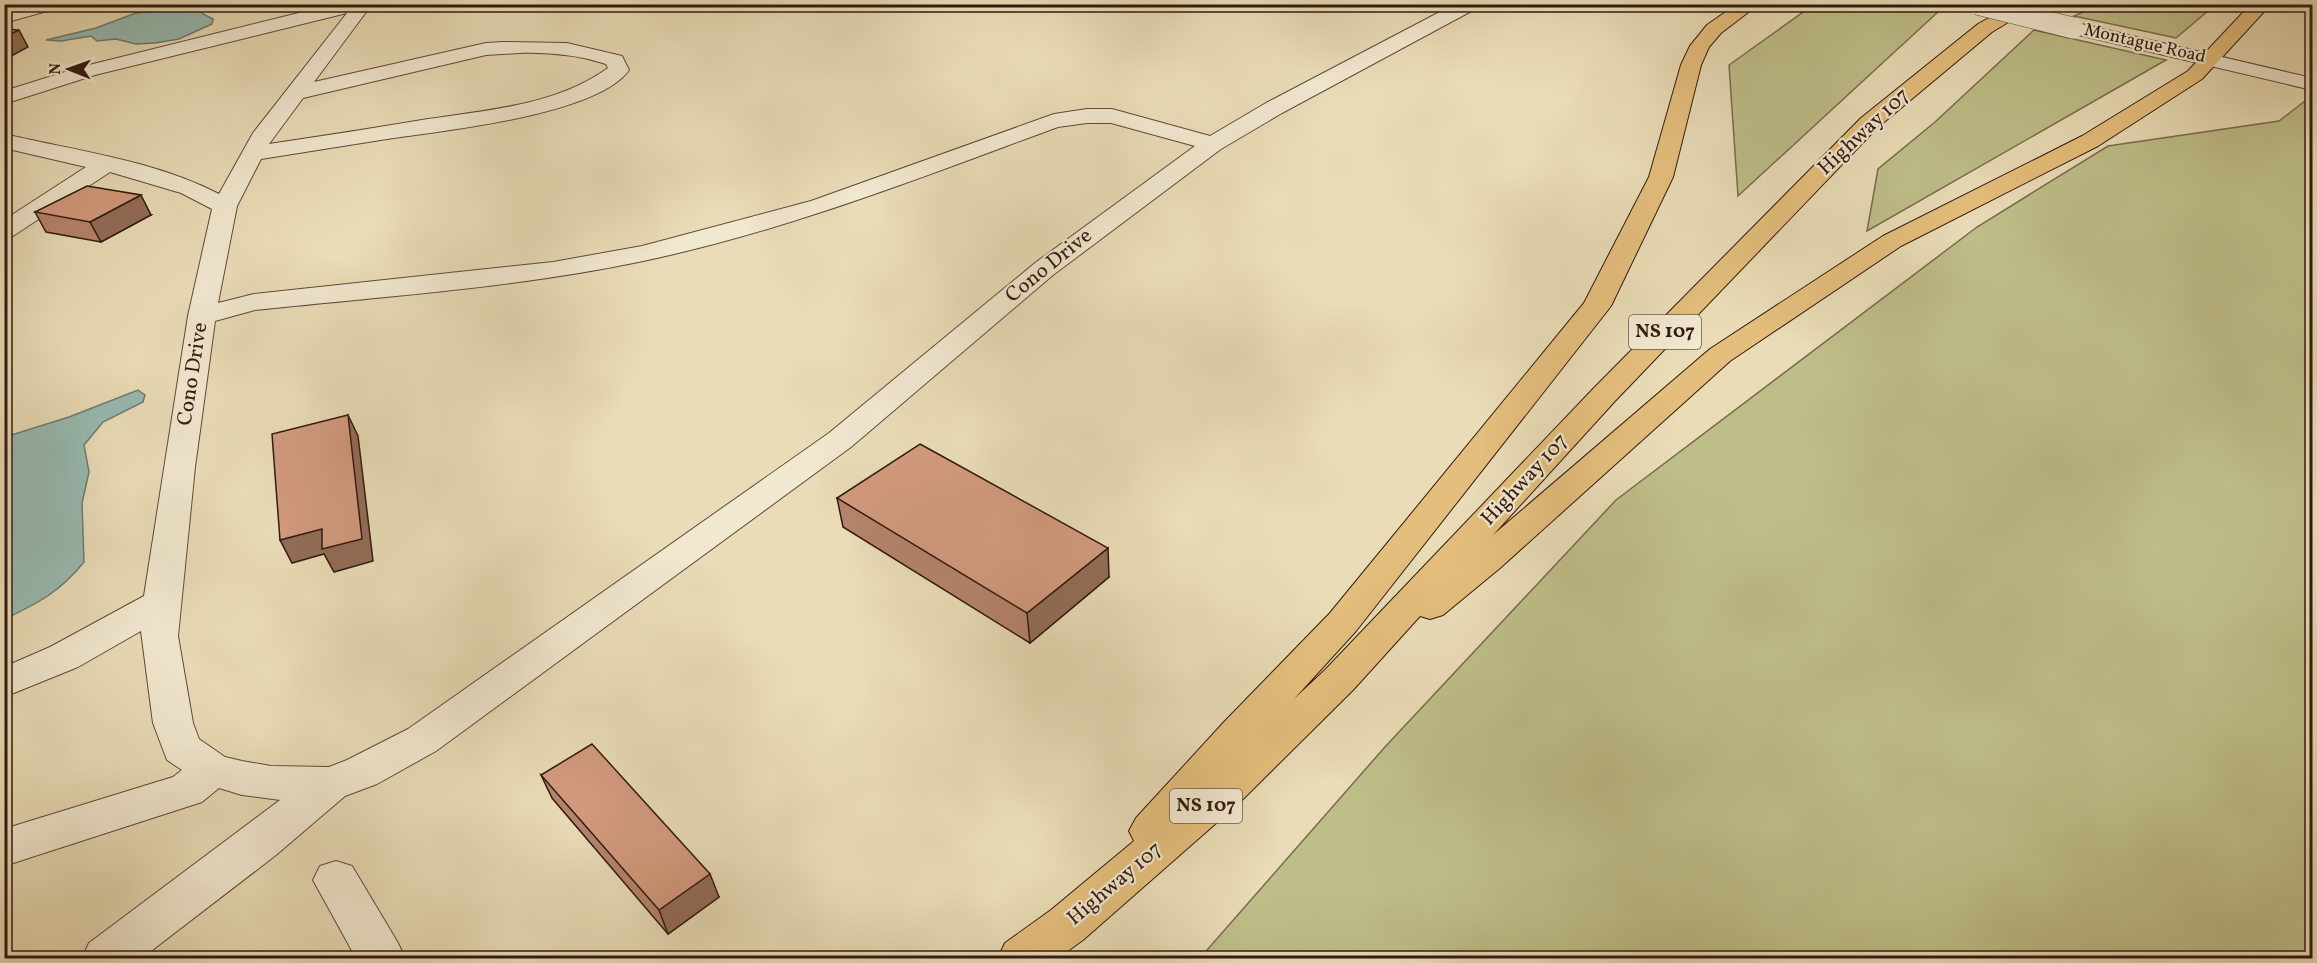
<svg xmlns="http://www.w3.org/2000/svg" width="2317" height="963" font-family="Vollkorn,serif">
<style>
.green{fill:#bebe89;stroke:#786c4c;stroke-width:1.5}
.water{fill:#97bbb2;stroke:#6e7b71;stroke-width:1.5}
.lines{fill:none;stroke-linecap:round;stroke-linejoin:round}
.minor-casing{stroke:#5f4a3a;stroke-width:2}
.highway-casing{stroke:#311a10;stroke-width:2}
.minor{fill:#f1e8d0;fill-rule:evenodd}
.highway{fill:#e4be7c;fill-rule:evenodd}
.minor-bridge-casing{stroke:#5f4a3a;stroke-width:22;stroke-linecap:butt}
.minor-bridge{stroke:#f1e8d0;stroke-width:21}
.wall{fill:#b5846c;stroke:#311a10;stroke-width:1.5}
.shaded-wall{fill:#936c58;stroke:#311a10;stroke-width:1.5}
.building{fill:#d29a7e;stroke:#311a10;stroke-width:1.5}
.labels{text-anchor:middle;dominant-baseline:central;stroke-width:4.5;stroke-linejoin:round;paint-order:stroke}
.far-street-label{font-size:18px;fill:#311a10;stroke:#f1e8d0}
.shield{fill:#f1e8d0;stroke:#6b584a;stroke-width:1.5}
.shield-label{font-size:20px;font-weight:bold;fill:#311a10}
.street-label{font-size:21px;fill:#311a10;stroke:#f1e8d0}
</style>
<rect width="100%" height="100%" fill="#e9dcb7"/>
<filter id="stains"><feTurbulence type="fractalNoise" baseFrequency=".00333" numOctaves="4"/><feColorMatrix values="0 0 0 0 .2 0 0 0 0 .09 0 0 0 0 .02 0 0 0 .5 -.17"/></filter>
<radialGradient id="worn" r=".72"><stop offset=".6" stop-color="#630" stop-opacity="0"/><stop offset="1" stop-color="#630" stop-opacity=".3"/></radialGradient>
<!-- green -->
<g class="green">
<path d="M1813,5h99l27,6 -201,185 -9,-131z"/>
<path d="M2098,5v-1l117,1 -39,33 -102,-22z"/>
<path d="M2034,30l132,30 -299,171 11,-62 57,-47z"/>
<path d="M2305,101l7,1v856h-1112l184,-210 232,-248 361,-273 131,-81 171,-25z"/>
</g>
<!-- water -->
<g class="water">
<path d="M174,5h23l6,9 10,5 -1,5 -33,15 -24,4 -19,1 -20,-5 -19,2 -6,-5 -30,5 -15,-1 50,-12 40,-15 28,-3z"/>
<path d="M138,390l7,5 -2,7 -40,20 -19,23 5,27 -7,31 2,59c-24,30 -46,41 -79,57v-182l64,-20z"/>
</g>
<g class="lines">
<defs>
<g id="minor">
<path d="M28,4h32l-2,4 -54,15v-12z"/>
<path d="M335,4h37l-58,78 172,-39 17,-1 64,1 55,13 7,14c-31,45 -187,61 -242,69 -42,7 -84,13 -126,20l-24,47 -19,97 36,-9 299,-32 89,-16 169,-45 243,-87 33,-5h25l98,27 56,-33 189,-99h24l-2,4 -195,105 -61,36 -168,126 -202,172 -415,304 -59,33 -32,12 -69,59 -134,103h-60l7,-15 191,-143 -38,-5 -23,-7 -17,14 -198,64v-37l169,-52 9,-7 -15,-10 -14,-37 -12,-92 -63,36 -74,30v-30l46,-20 94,-51 44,-280 24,-107 -31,-16 -71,-21 -97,64 -9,2v-18l82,-53 -82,-19v-14c73,17 149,26 215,60l34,-61 94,-120 -252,62 -91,29v-13l77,-24zM519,53c30,-1 59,2 87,11l2,4c-51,37 -119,42 -180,51 -53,9 -106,17 -159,25l34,-46 183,-43zM1087,123h24l84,23 -160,117 -206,170 -421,296 -61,31 -18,7 -58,-1 -29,-5 -17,-4 -26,-18 -6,-16 -15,-87 17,-169 20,-146 40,-11c130,-14 261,-22 388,-49 143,-30 279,-84 415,-134z"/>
<path d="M2073,22l239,56v12l-246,-58 -3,-4 3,-4z"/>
<path d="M336,861l16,5 46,77 7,15h-49l-43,-78 7,-14z"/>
</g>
<path id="highway" d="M1737,4h22l-38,29 -12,14 -8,18 -28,112 -62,129 -255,325 -62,68 31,-29 268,-281 268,-271 117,-94 36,-20h24l-46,28 -115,96 -262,273 -122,134 217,-186 173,-113 199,-100 106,-65 63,-67h20l-69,75 -104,67 -197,100 -171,115 -230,207 -57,47 -13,4 -10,-3 -67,74 -114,113 -156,137 -25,18h-60l7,-15 46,-33 83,-69 -5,-10 7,-13 89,-97 105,-108 254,-310 65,-126 32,-112 9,-19 17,-21z"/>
</defs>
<!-- minor casing -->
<use href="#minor" class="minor-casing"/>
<!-- highway casing -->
<use href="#highway" class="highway-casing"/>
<!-- minor -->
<use href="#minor" class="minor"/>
<!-- highway -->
<use href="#highway" class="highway"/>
<defs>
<path id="minor-bridge" d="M1977,4l96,24"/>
</defs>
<!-- minor-bridge casing -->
<use href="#minor-bridge" class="minor-bridge-casing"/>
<!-- minor-bridge -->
<use href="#minor-bridge" class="minor-bridge"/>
</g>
<!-- wall -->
<g class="wall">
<path d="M407,4h38l-12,4 -4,-2 -13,3z"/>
<path d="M35,212l116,3 -50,27 -55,-10z"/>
<path d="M837,498l272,79 -79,66 -187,-116z"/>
<path d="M541,775l178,122 -51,37 -116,-136z"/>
</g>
<!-- shaded-wall -->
<g class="shaded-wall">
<path d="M414,4h15v2l-13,3z"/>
<path d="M431,4h14l-12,4z"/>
<path d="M19,30l9,17 -24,13v-23z"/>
<path d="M141,195l10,20 -50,27 -11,-20z"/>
<path d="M348,415l10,21 15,125 -39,11 -10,-18 -32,9 -12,-23z"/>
<path d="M1108,548l1,29 -79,66 -3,-30z"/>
<path d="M710,874l9,23 -51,37 -9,-24z"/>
</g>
<!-- building -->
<g class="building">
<path d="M4,29l15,1 -15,7z"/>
<path d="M87,186l54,9 -51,27 -55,-10z"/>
<path d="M348,415l14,124 -40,10v-20l-42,11 -8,-106z"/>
<path d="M920,444l188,104 -81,65 -190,-115z"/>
<path d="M592,744l118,130 -51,36 -118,-135z"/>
</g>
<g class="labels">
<!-- far-street labels -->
<g class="far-street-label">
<text transform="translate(2145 44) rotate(13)">Montague Road</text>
</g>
<!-- shield labels -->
<g class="shield">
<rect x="1629" y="315" width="72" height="34" rx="4.5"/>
<rect x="1170" y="789" width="72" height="34" rx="4.5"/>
</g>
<g class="shield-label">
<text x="1665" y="332">NS 107</text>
<text x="1206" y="806">NS 107</text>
</g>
<!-- street labels -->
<g class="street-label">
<text transform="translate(1864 132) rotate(-43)">Highway 107</text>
<text transform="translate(1049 266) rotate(-39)">Cono Drive</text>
<text transform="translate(193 374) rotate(-81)">Cono Drive</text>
<text transform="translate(1525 480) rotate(-47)">Highway 107</text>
<text transform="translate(1115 884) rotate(-40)">Highway 107</text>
</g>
</g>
<!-- margin -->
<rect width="2317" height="963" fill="none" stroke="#e9dcb7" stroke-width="24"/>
<rect x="6" y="6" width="2305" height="951" fill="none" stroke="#311a10" stroke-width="3"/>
<rect x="12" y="12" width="2293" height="939" fill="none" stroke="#311a10" stroke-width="1.5"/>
<!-- north arrow -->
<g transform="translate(69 69) rotate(271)" stroke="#f1e8d0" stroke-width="4.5" paint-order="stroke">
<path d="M0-4.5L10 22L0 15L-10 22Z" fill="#311a10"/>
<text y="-9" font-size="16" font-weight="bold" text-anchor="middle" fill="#311a10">N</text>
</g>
<rect width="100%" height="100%" filter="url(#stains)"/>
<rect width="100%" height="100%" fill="url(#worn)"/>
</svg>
